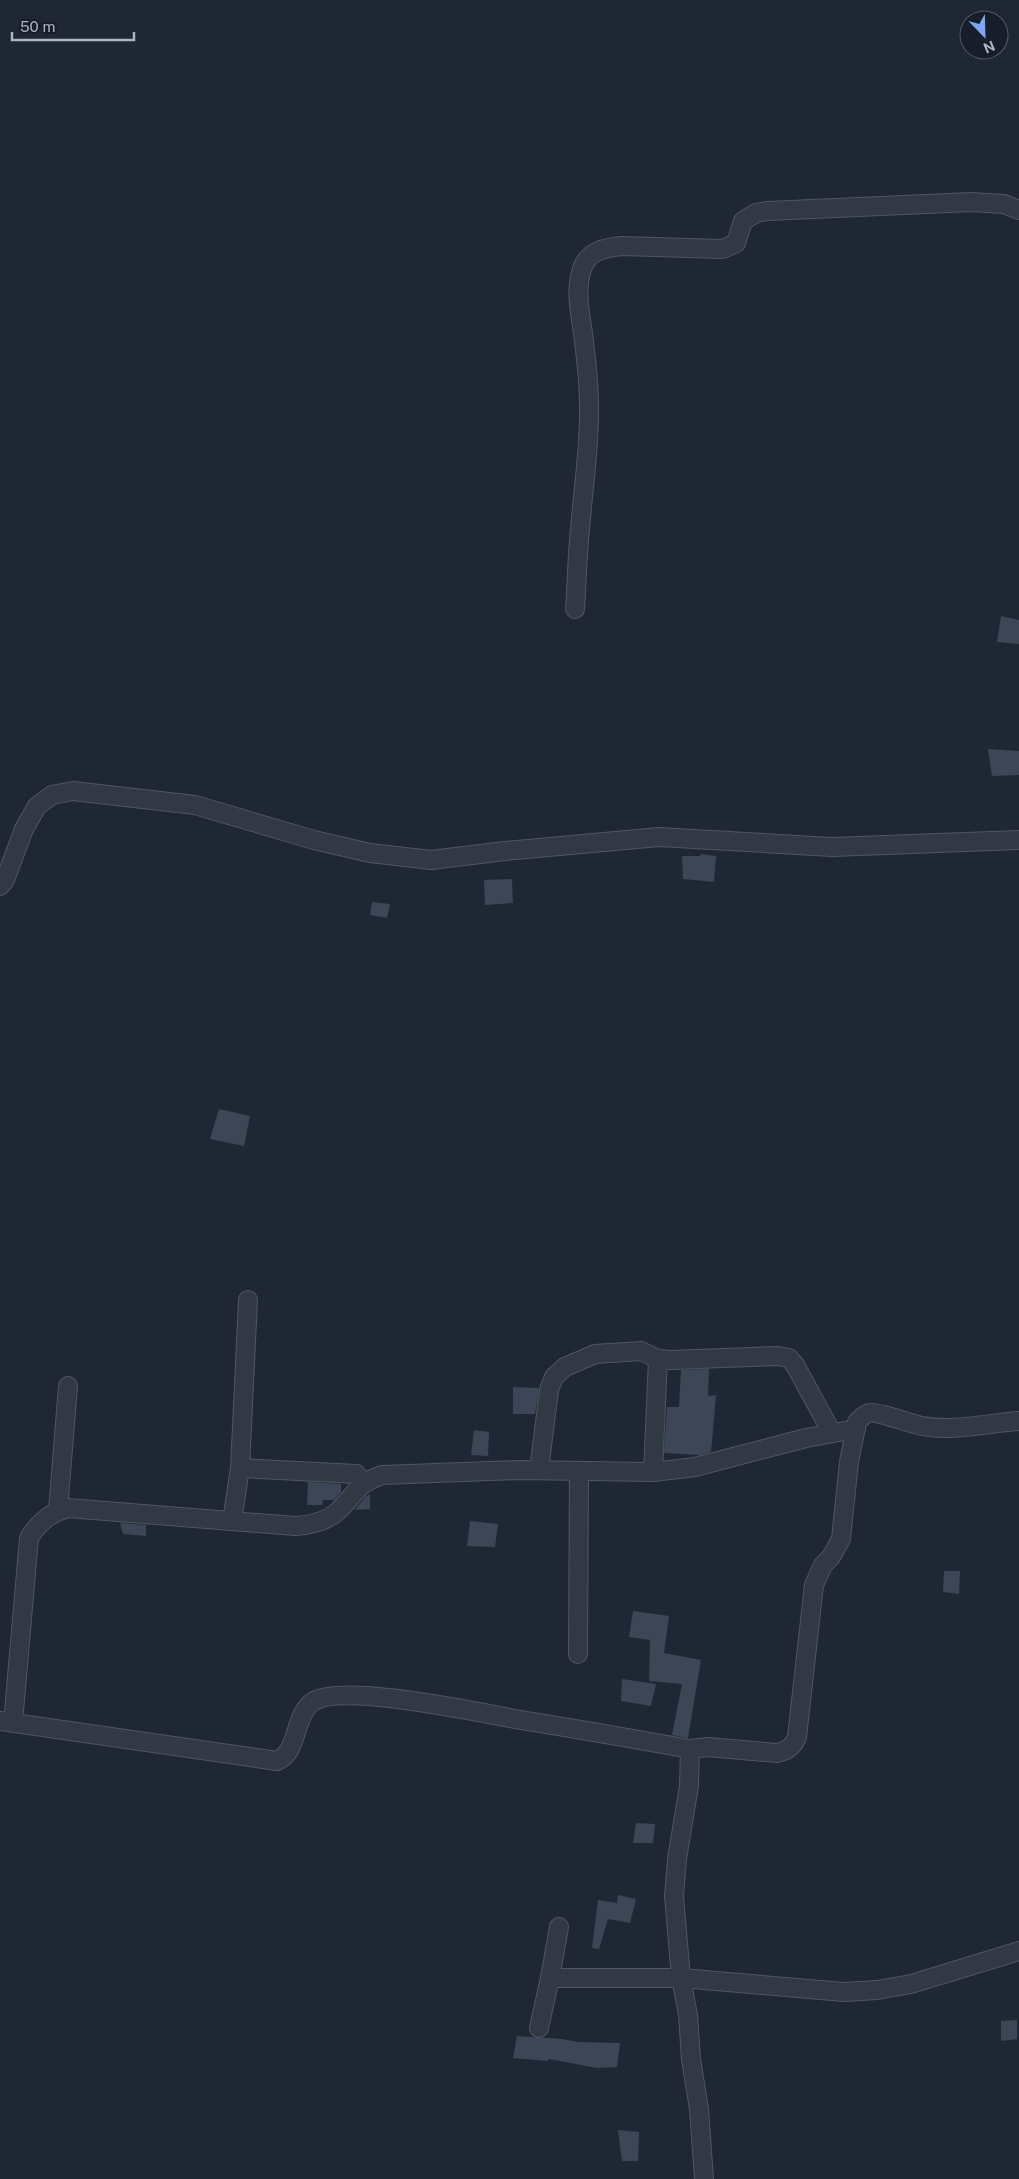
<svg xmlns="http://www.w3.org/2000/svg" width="1019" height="2179" font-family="'Public Sans',sans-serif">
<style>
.building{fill:#3d4657}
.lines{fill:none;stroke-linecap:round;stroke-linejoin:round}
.minor-casing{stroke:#505663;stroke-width:20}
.minor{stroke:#323945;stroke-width:18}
</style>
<rect width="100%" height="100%" fill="#1f2734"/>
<!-- building -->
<g class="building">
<path d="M1001,616l18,4v24l-22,-2z"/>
<path d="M988,749l31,2v24l-27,1z"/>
<path d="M701,854l15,2 -2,26 -31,-3 -1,-23h18z"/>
<path d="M512,879l1,24 -28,2 -1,-25z"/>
<path d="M372,902l18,2 -3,14 -17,-3z"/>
<path d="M219,1109l31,7 -6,30 -34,-7z"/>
<path d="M709,1369l-1,27 8,-1 -5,57 -11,3 -36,-2 3,-46h12l2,-37z"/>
<path d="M513,1387l26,1 -4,26h-22z"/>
<path d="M474,1430l15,2 -1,24 -17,-1z"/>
<path d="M308,1482l33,2v8l-7,8h-11l-1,5h-15z"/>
<path d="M370,1494v15l-15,1 10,-13z"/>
<path d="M470,1521l28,3 -3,23 -28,-1z"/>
<path d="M120,1523l26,2v11l-23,-2z"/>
<path d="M944,1571h16l-1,23 -16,-2z"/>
<path d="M633,1611l36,5 -5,37 37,7 -13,78 -16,-3 10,-51 -33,-3 1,-41 -21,-3z"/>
<path d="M622,1679l34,5 -5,22 -30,-5z"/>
<path d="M636,1823l19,1 -2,19h-20z"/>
<path d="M618,1895l18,4 -6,24 -22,-4 -9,30 -7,-1 6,-48 19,3z"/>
<path d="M1017,2020v19l-16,2v-20z"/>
<path d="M517,2036l45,3 16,3 42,1 -3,24 -20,1 -48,-9 -1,2 -35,-3z"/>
<path d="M618,2130l21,2 -1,29h-16z"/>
</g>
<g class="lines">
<defs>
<g id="minor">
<path d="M575,609c2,-26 2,-53 5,-79 3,-42 10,-83 9,-125 0,-24 -3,-48 -6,-72 -3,-20 -8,-43 -1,-64 6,-18 22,-21 39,-23l102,3 13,-6 7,-22 13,-8 12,-2 203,-9 33,2 15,6"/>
<path d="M0,886l5,-6 19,-51 13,-23 15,-11 21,-4 122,14 119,35 56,13 61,7 74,-9 154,-14 173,10 187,-7"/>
<path d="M240,1468l8,-168"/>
<path d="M539,1470l10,-80 5,-13 11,-10 30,-13 46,-3 17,8 13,1 107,-4 11,2 6,7 37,68"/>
<path d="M653,1472l5,-113"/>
<path d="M58,1511l10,-125"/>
<path d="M232,1521l8,-53 116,6 7,9"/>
<path d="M578,1654l1,-183"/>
<path d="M0,1721l277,40c23,-10 16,-47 37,-60 31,-18 167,12 207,19 56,9 113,19 169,29"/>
<path d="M13,1723l16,-185c10,-16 21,-25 39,-30l227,18c15,-1 31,-4 43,-15 18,-17 18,-27 44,-36l137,-5 134,2 42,-5 111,-29 50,-9"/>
<path d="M550,1978h131l163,14 33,-2 34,-6 108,-33"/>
<path d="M539,2028l11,-50 9,-51"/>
<path d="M704,2179l-5,-70 -8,-50 -3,-44 -7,-37 -7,-82 3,-37 12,-73 1,-37 18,-2 69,6c10,-2 16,-6 20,-16l17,-152 9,-20 8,-8 10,-18 8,-77 8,-40c4,-4 7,-8 12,-9 7,-2 43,11 53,13 32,6 65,-3 97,-5"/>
</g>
</defs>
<!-- minor casing -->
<use href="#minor" class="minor-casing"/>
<!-- minor -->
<use href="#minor" class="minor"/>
</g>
<!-- north arrow -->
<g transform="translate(984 35) rotate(157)"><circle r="24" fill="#181e29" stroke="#535a66"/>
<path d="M0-4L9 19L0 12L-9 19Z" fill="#7ea5f5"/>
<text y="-8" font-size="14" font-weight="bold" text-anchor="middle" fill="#acb3c2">N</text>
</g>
<!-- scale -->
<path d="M12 32v8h122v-8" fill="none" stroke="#acb3c2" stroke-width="2.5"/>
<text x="20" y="32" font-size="15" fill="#acb3c2" stroke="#181e29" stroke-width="4" paint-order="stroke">50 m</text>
</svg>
